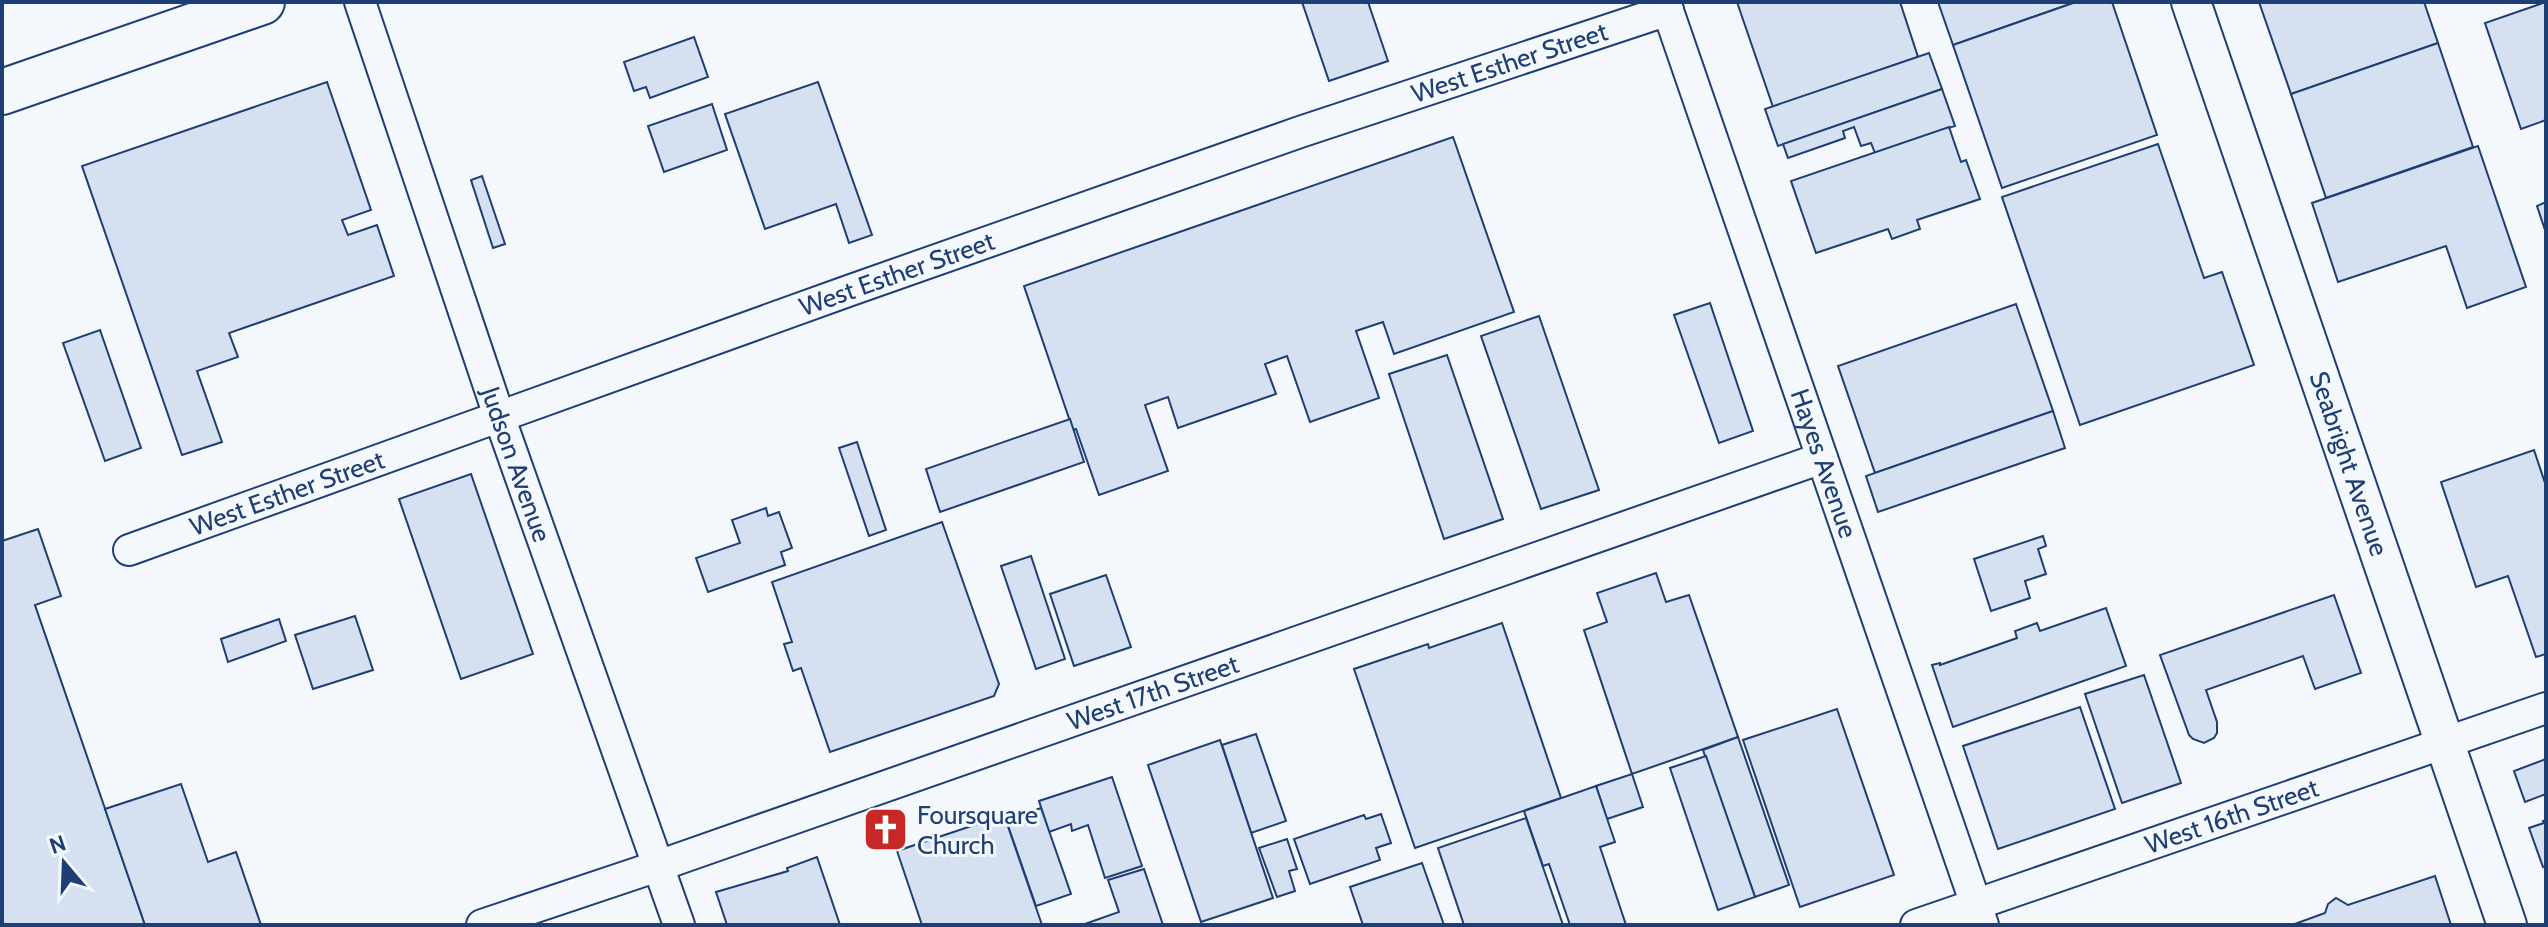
<svg xmlns="http://www.w3.org/2000/svg" width="2548" height="927" font-family="Cabin,sans-serif">
<style>
.building{fill:#d5e0f0;stroke:#1d3f73;stroke-width:2}
.lines{fill:none;stroke-linecap:round;stroke-linejoin:round}
.minor-casing{stroke:#1d3f73;stroke-width:34}
.tertiary-casing{stroke:#1d3f73;stroke-width:42}
.trunk-casing{stroke:#1d3f73;stroke-width:48}
.minor{stroke:#f4f7fb;stroke-width:30}
.tertiary{stroke:#f4f7fb;stroke-width:38}
.trunk{stroke:#f4f7fb;stroke-width:44}
.labels{text-anchor:middle;dominant-baseline:central;stroke-width:6;stroke-linejoin:round;paint-order:stroke}
.street-label{font-size:26px;fill:#1d3f73;stroke:#f4f7fb}
.poi-label{font-size:26px;fill:#1d3f73;stroke:#f4f7fb;text-anchor:start}
</style>
<rect width="100%" height="100%" fill="#f4f7fb"/>
<!-- building -->
<g class="building">
<path d="M1302,2h66l20,59 -59,20z"/>
<path d="M1737,2h163l18,55 -145,50z"/>
<path d="M1938,2h138l-123,43z"/>
<path d="M2076,2h36l45,133 -155,53 -49,-143z"/>
<path d="M2259,2h165l14,41 -147,51z"/>
<path d="M2546,2v118l-25,9 -36,-106z"/>
<path d="M694,37l14,40 -58,21 -4,-11 -12,4 -10,-29z"/>
<path d="M2438,43l35,104 -147,51 -35,-104z"/>
<path d="M1929,53l13,36 -164,57 -13,-37z"/>
<path d="M327,82l44,128 -29,10 6,15 29,-10 17,51 -165,57 9,24 -41,14 25,71 -40,13 -100,-289z"/>
<path d="M818,82l54,153 -23,8 -13,-39 -71,25 -40,-115z"/>
<path d="M1942,89l13,37 -80,27 -4,-10 -10,3 -7,-19 -11,4 2,7 -57,20 -5,-14z"/>
<path d="M712,104l15,46 -63,22 -16,-46z"/>
<path d="M1949,127l12,35 5,-2 14,39 -63,21 3,9 -28,10 -4,-10 -72,24 -25,-72z"/>
<path d="M1453,137l61,175 -120,42 -11,-32 -27,9 23,67 -69,24 -23,-66 -22,8 11,30 -98,34 -10,-31 -23,8 23,66 -69,24 -23,-66 -3,1 -49,-144z"/>
<path d="M2158,144l46,134 18,-6 32,93 -174,60 -78,-228z"/>
<path d="M2478,146l48,141 -59,21 -21,-62 -108,36 -26,-79z"/>
<path d="M482,176l23,68 -12,4 -22,-68z"/>
<path d="M2546,202v31l-9,-27z"/>
<path d="M1710,303l43,128 -34,12 -45,-128z"/>
<path d="M2016,304l37,107 -178,62 -37,-107z"/>
<path d="M1539,316l60,174 -58,19 -60,-173z"/>
<path d="M100,330l41,118 -36,13 -42,-118z"/>
<path d="M1447,355l56,164 -59,20 -55,-165z"/>
<path d="M2053,411l12,37 -187,64 -12,-36z"/>
<path d="M1070,419l14,43 -144,50 -14,-43z"/>
<path d="M857,442l29,88 -17,6 -30,-88z"/>
<path d="M2534,450l12,36v168l-10,3 -28,-81 -32,11 -35,-105z"/>
<path d="M471,474l62,180 -72,25 -62,-180z"/>
<path d="M766,508l2,8 11,-4 13,36 -11,4 4,13 -77,27 -12,-34 44,-15 -8,-23z"/>
<path d="M942,522l57,162 -5,12 -164,56 -29,-84 -8,3 -9,-27 8,-2 -20,-60z"/>
<path d="M38,529l23,67 -26,9 110,320h-143v-384z"/>
<path d="M2043,536l3,10 -8,3 8,25 -21,7 5,17 -39,13 -17,-52z"/>
<path d="M1031,556l34,103 -29,10 -35,-103z"/>
<path d="M1656,573l10,29 23,-7 49,142 -106,37 -48,-144 23,-8 -10,-29z"/>
<path d="M1106,575l25,72 -57,19 -24,-72z"/>
<path d="M2334,595l27,78 -46,16 -12,-33 -97,34 11,32v11l-3,5 -10,5 -11,-4 -4,-4 -29,-80z"/>
<path d="M2106,608l20,58 -173,61 -21,-62 8,-2v2l77,-27 -2,-7 22,-8 3,8z"/>
<path d="M355,616l18,54 -60,19 -18,-54z"/>
<path d="M279,619l7,22 -58,21 -7,-23z"/>
<path d="M1502,623l59,175 -146,50 -61,-179 74,-25 1,4z"/>
<path d="M2144,675l37,108 -59,20 -37,-109z"/>
<path d="M2080,707l35,102 -117,40 -35,-103z"/>
<path d="M1837,709l57,166 -94,32 -57,-167z"/>
<path d="M1256,734l30,87 -35,12 -29,-88z"/>
<path d="M1738,737l51,148 -34,12 -52,-147z"/>
<path d="M1220,740l53,158 -72,24 -53,-157z"/>
<path d="M1706,756l49,141 -37,13 -48,-142z"/>
<path d="M2546,759v35l-21,8 -11,-31z"/>
<path d="M1632,774l11,33 -36,12 -11,-33z"/>
<path d="M1112,777l30,89 -37,12 -17,-53 -16,6 -1,-7 -22,8 -10,-31z"/>
<path d="M181,784l27,78 28,-10 25,73h-116l-40,-116z"/>
<path d="M1596,786l19,56 -15,5 26,78h-56l-21,-61 -6,2 -19,-55z"/>
<path d="M1041,808l30,86 -35,12 -30,-86z"/>
<path d="M1381,814l10,29 -15,5 4,12 -70,24 -16,-45 70,-24 2,4z"/>
<path d="M1004,815l38,110h-120l-25,-74z"/>
<path d="M1526,818l37,107h-99l-26,-77z"/>
<path d="M2546,820v46l-3,1 -14,-39 15,-5 -1,-2z"/>
<path d="M1287,839l10,30 -8,2 6,20 -18,6 -18,-49z"/>
<path d="M817,857l23,68h-113l-11,-33 72,-21 -1,-3z"/>
<path d="M1422,863l22,62h-81l-13,-38z"/>
<path d="M1144,869l19,56h-81l37,-13 -11,-32z"/>
<path d="M2435,876l16,49h-159l33,-12 3,-9 8,-6 12,7z"/>
</g>
<g class="lines">
<defs>
<g id="minor">
<path id="s1" d="M360,2l139,414 180,509"/>
<path id="s2" d="M1665,2l318,923"/>
<path id="s3" d="M129,550l722,-260 449,-158 368,-122"/>
<path id="s4" d="M482,925l176,-59 1164,-408"/>
<path id="s5" d="M1916,925l630,-217"/>
</g>
<g id="tertiary">
<path id="s6" d="M2191,2l316,923"/>
</g>
<path id="trunk" d="M2,92l260,-90"/>
</defs>
<!-- minor casing -->
<use href="#minor" class="minor-casing"/>
<!-- tertiary casing -->
<use href="#tertiary" class="tertiary-casing"/>
<!-- trunk casing -->
<use href="#trunk" class="trunk-casing"/>
<!-- minor -->
<use href="#minor" class="minor"/>
<!-- tertiary -->
<use href="#tertiary" class="tertiary"/>
<!-- trunk -->
<use href="#trunk" class="trunk"/>
</g>
<!-- icons -->
<defs>
<symbol id="church-square" viewBox="-11 -11 22 22"><rect x="-9" y="-9" width="18" height="18" rx="4" fill="#c62828" stroke="#f4f7fb"/><path d="M-1.2-6h2.4v3.5h3.3v2.4h-3.3V6h-2.4V-.1h-3.3v-2.4h3.3Z" fill="#fff"/></symbol>
</defs>
<g fill-rule="evenodd">
<use href="#church-square" x="860" y="804" width="51" height="51"/>
</g>
<g class="labels">
<!-- street labels -->
<g class="street-label">
<text stroke="none"><textPath href="#s3" startOffset="1464">West Esther Street</textPath></text>
<text stroke="none"><textPath href="#s3" startOffset="816">West Esther Street</textPath></text>
<text stroke="none"><textPath href="#s6" startOffset="488">Seabright Avenue</textPath></text>
<text stroke="none"><textPath href="#s2" startOffset="488">Hayes Avenue</textPath></text>
<text stroke="none"><textPath href="#s1" startOffset="488">Judson Avenue</textPath></text>
<text stroke="none"><textPath href="#s3" startOffset="168">West Esther Street</textPath></text>
<text stroke="none"><textPath href="#s4" startOffset="710">West 17th Street</textPath></text>
<text stroke="none"><textPath href="#s5" startOffset="334">West 16th Street</textPath></text>
</g>
<!-- poi labels -->
<g class="poi-label">
<text x="917" y="815">Foursquare<tspan x="917" dy="30">Church</tspan></text>
</g>
</g>
<!-- border -->
<rect width="2548" height="927" fill="none" stroke="#1d3f73" stroke-width="8"/>
<!-- north arrow -->
<g transform="translate(64 863) rotate(341)" stroke="#f4f7fb" stroke-width="6" paint-order="stroke">
<path d="M0-6L14 30L0 20L-14 30Z" fill="#1d3f73"/>
<text y="-12" font-size="22" font-weight="bold" text-anchor="middle" fill="#1d3f73">N</text>
</g>
</svg>
